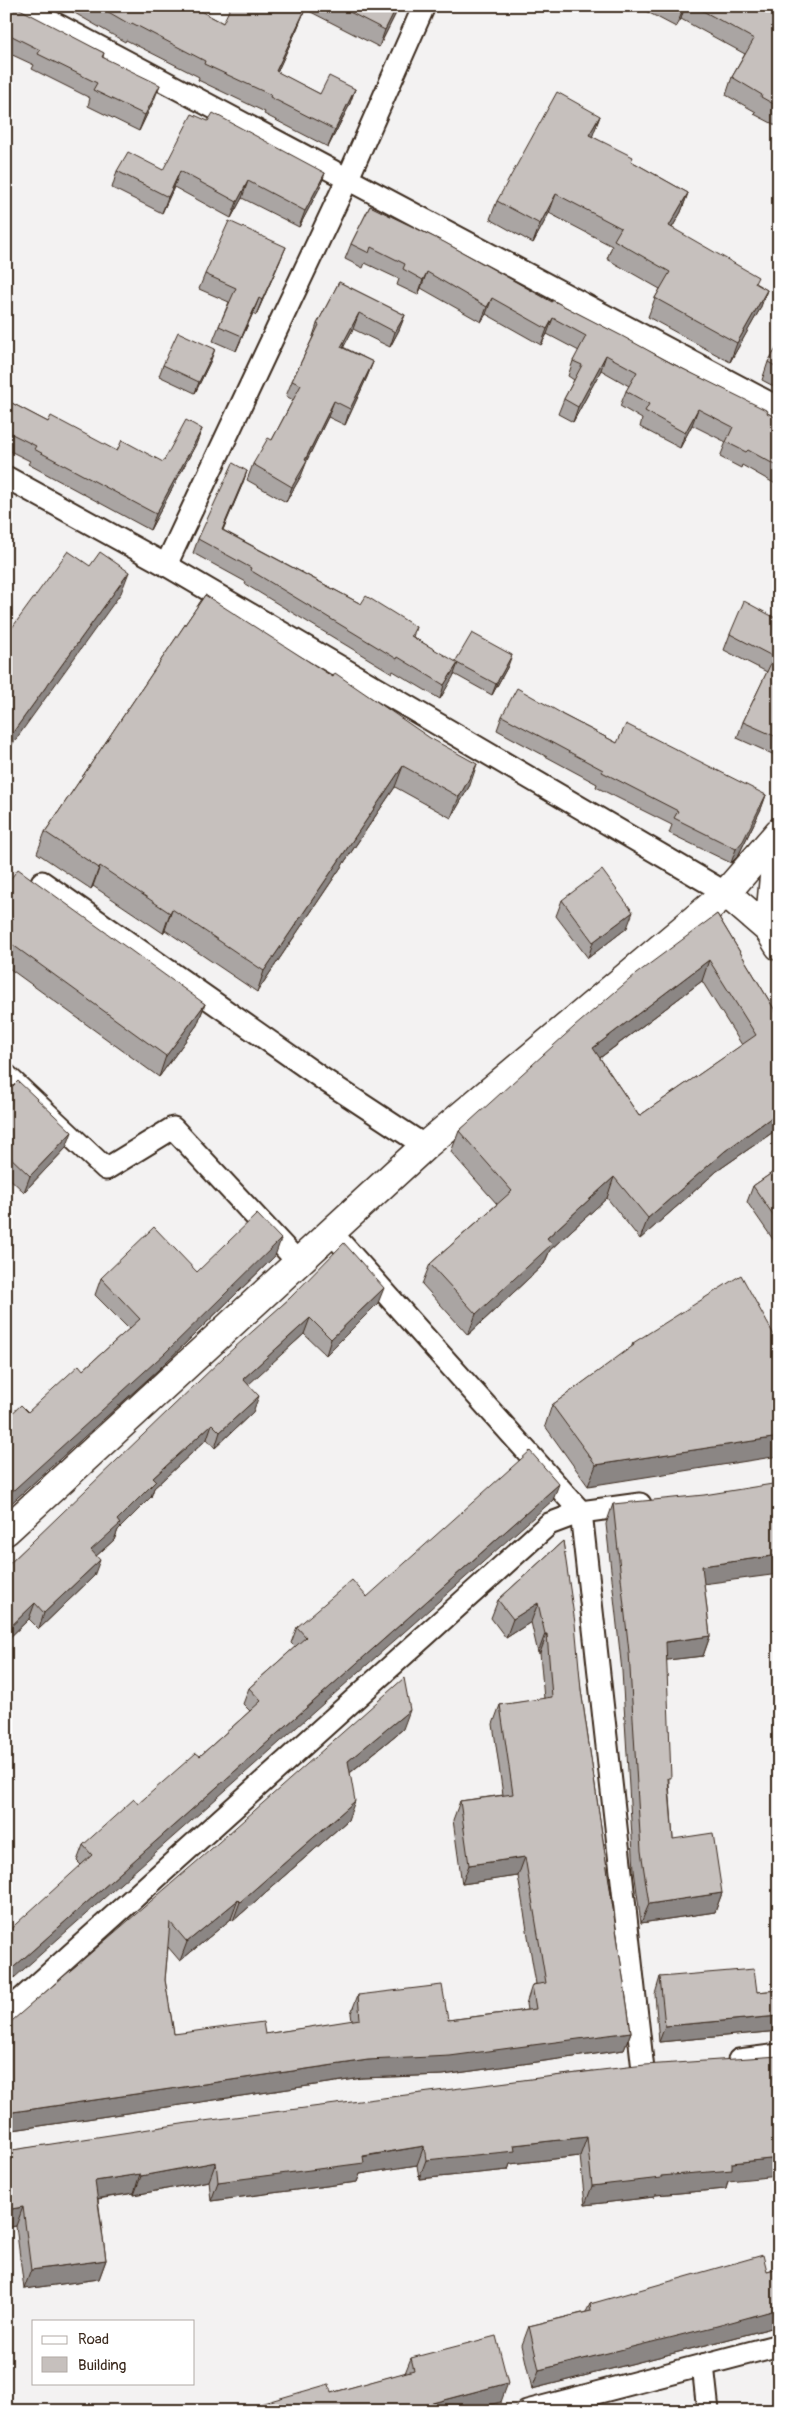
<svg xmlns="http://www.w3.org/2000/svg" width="785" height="2417" font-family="Pangolin,sans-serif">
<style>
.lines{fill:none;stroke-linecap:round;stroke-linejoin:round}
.street-casing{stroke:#3b2a1e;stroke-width:25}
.secondary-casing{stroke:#3b2a1e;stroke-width:31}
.street{stroke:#fff;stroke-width:21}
.secondary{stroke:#fff;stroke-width:28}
.wall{fill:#aaa5a3;stroke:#3b2a1e;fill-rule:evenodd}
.shaded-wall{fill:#8b8684;stroke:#3b2a1e}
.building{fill:#c6c0bd;stroke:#3b2a1e;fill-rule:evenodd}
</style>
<rect width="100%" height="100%" fill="#f3f2f2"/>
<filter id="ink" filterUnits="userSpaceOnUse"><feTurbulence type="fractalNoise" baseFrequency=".02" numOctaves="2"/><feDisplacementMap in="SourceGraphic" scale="10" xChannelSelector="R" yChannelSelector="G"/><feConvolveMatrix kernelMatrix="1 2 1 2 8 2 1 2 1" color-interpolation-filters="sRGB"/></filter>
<g filter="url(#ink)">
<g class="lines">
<defs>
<g id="street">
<path d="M22,6l757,402"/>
<path d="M769,6l10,5"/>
<path d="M6,477l160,88 560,328"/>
<path d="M166,565l182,-387 76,-172"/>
<path d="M42,882l281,197 102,67"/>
<path d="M6,1075l100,94 67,-41 125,134"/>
<path d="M331,1232l250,280 62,558"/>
<path d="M6,2013l543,-489 32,-12 59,-8"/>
<path d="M739,2060l40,-5"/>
<path d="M703,2365l5,46"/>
<path d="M527,2411l252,-66"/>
</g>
<g id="secondary">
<path d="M779,832l-53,61 43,37 10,16"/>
<path d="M769,930l9,-96"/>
<path d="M6,1531l419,-385 301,-253"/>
</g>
</defs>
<!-- street casing -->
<use href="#street" class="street-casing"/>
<!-- secondary casing -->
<use href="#secondary" class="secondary-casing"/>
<!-- street -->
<use href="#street" class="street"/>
<!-- secondary -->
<use href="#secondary" class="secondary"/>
</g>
<!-- wall -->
<g class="wall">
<path d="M6,6l98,47 -1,4 51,43 -15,31 -51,-25 2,-8 -58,-29 2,-4 -28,-13z"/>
<path d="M67,6h124l32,17 81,-11 -7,17 -20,43 43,22 35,-5 -6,17 -21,41 -64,-33 1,-2 -67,-32 1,-3 -73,-37 -1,2 -59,-34z"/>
<path d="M308,6h91l-3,7 -17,34 -72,-37z"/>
<path d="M636,6h123l20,11v110l-25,-13 2,-2 -30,-17 6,-18 13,-23 -64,-35 -5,8z"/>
<path d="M600,116l-8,20 39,25 57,32 -7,19 -9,16 84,56 11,6 -7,19 -30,53 -82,-45 7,-19 5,-9 -53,-30 5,-13 -63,-33 -16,30 -43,-24 7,-18z"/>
<path d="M163,170l162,3 -6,16 -20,38 -57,-29 -11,20 -57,-31 -12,26 -50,-25 5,-17z"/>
<path d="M370,206l409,213v67l-37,-21 -1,3 -21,-11 6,-15 -34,-17 -12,23 -40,-21 2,-8 -22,-13 6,-15 3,-5 -28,-16 -28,52 -15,-8 6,-15 10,-19 -6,-4 5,-15 6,-10 -32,-17 -6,11 -55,-31 -5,8 -60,-34 -3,7 -21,-10 2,-6 -34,-16 -2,5 -18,-9 6,-15z"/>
<path d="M280,261l-24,54 -3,-2 -17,38 -23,-10 6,-15 10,-24 -30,-13 6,-15z"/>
<path d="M339,282l66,33 -6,15 -9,17 -37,-18 -10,18 30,15 -6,15 -22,48 -17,-8 -21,43 -6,16 -15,26 -39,-22 6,-16 19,-24 21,-40 -7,-4 6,-15 20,-42 5,-15z"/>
<path d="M779,344v45l-17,-9 6,-18z"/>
<path d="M211,360l-16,33 -36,-17 4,-11z"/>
<path d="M6,400l42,22 69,29 46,11 39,-33 -6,15 -46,86 -122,-66 2,-3 -24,-12z"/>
<path d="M247,471l-5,14 -19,45 138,74 55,23 -3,10 42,25 53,4 -16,29 -38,-21 -14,25 -47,-28 -1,2 -147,-89 1,-2 -53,-29 5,-14z"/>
<path d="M205,595l265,190 -19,33 -56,-31 -138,205 -92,-62 -2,3 -70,-47 -2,3 -54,-36 8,-21z"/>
<path d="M779,620v137l-42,-19 6,-16 24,-50 -43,-22 6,-16z"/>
<path d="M561,714l56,29 149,52 -5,14 -23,47 -7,7 -62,-30 3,-8 -76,-38 1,-3 -100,-54 5,-14z"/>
<path d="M6,885l199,119 -8,21 -38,52 -153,-111z"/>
<path d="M562,900l65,28 -39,30 -32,-42z"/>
<path d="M717,914l62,103v111l-62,43 -77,68 -33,-41 -57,52 -6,14 -76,71 -46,-51 8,-20 67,-60 -46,-52 8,-21zM702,981l40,64 -103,71 -39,-58z"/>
<path d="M6,1093l60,55 -42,44 -18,-17z"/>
<path d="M779,1168v80l-32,-46 6,-16z"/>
<path d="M275,1256l-116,113 -153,139v-89l22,-7 55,-42 46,-41 -34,-34 6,-17 96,-6z"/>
<path d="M290,1298l88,5 -52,52 -22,-21 -56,50 5,28 -38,36 -8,-9 -53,49 -3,9 -33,33 -4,10 -18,16 -2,20 -55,53 -10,-10 -23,22v-74z"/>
<path d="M633,1343l146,1 -191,142 -43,-60 7,-21 79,-57z"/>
<path d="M553,1500l-472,365 -4,-4 6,-16 55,-41 62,-48 50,-45 -7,-7 6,-16 46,-41 -4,-4 6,-16 70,-30z"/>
<path d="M613,1504l91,80 6,52 -7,20 -37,4 3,123 4,56 49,54 -7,19 -74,11 -7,-53 -12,-199 -16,-147z"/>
<path d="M563,1541l18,149 50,342 -7,18 -181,25 -81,3 -356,53v-105l397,-297 -53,44 -2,47 -115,101 -2,-2 -51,42 -12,-14 -3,33 9,54h91l87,-13 -1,-8 7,-18 90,25 79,-10 -1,-6 6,-19 4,-1 -18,-108 -56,8 -9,-64 7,-19 43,-6 -10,-71 7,-19 44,-6 -4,-46h-2l-7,-31 -25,16 -15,-20 7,-18z"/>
<path d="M660,1977l97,15 22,-2v41l-120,11 -4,-48z"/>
<path d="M593,2071l135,110 -2,8 -71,6 -1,2 -69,8 -5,-49 -70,8 -2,6 -89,9 -2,-14 -57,9 -3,8 -146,19 -2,-20 -75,14v-2l-36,6 8,61 -7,19 -75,10 -8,-63 -10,2v-77z"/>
<path d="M779,2268v58l-69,18 -178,45 -10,-44 7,-19 57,-14 4,-8 177,-33z"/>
<path d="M411,2358l90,44 -35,9h-215l2,-5 78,-13 74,-20z"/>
</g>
<!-- shaded-wall -->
<g class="shaded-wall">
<path d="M397,6h2l-3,7 -17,34 6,-17z"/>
<path d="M685,6l-4,13 -5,8 7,-17z"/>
<path d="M304,12l-7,17 -27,59 6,-17z"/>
<path d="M160,85l-6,15 -15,31 6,-16z"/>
<path d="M355,89l-6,17 -21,41 7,-17z"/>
<path d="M600,116l-7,19 -11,19 7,-19z"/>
<path d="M180,171l-6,16 -12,26 6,-16z"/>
<path d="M325,173l-6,16 -20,38 6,-16z"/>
<path d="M248,181l-6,17 -11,20 6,-16z"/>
<path d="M688,193l-7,19 -19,33 7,-19z"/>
<path d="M556,194l-7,19 -16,30 7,-19z"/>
<path d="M286,247l-6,14 -24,54 6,-15z"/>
<path d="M427,272l-6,16 -3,7 5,-15z"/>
<path d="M767,290l-7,19 -30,53 7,-19z"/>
<path d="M259,298l-6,15 -17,38 6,-15z"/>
<path d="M492,298l-6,16 -5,8 6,-15z"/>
<path d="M359,313l-6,16 -17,33 5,-15z"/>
<path d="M405,315l-6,15 -9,17 5,-15z"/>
<path d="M553,318l-6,16 -6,11 6,-16z"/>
<path d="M215,349l-4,11 -16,33 4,-11z"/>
<path d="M606,355l-5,15 -28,52 5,-15z"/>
<path d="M373,362l-6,15 -22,48 5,-16z"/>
<path d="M334,401l-6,16 -22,45 1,-1 -6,15 -15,26 6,-15z"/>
<path d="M698,409l-6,16 -12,23 5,-15z"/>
<path d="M202,429l-6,15 -46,86 6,-16z"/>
<path d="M247,471l-5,14 -25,58 5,-13z"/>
<path d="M129,572l-8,21 -115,160v-11z"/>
<path d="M512,655l-4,11 -16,29 4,-11z"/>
<path d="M458,663l-5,14 -13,22 4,-14z"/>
<path d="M477,764l-7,21 -19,33 8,-21z"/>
<path d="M403,766l-8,21 -138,205 7,-21z"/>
<path d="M766,795l-5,14 -23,47 -7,7 5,-14z"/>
<path d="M100,866l-7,20 -2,3 8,-21z"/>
<path d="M172,909l-7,21 -2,3 7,-20z"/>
<path d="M633,912l-6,16 -39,30 5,-16z"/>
<path d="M709,960l-7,21 -117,88 8,-21z"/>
<path d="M205,1004l-8,21 -38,52 7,-21z"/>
<path d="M779,1112v16l-62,43 -77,68 8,-21 77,-67z"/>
<path d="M72,1132l-6,16 -42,44 6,-16z"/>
<path d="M614,1177l-7,21 -57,52 -6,14 -76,71 8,-21 71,-76z"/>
<path d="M281,1239l-6,17 -116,113 -153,139v-11z"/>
<path d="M384,1288l-6,15 -52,52 5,-16z"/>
<path d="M310,1318l-6,16 -67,61 6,-16z"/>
<path d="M259,1396l-6,16 -38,36 5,-16z"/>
<path d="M212,1424l-5,15 -53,49 -3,9 -33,33 -4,10 -29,26 6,-16 62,-72z"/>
<path d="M779,1437v19l-191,30 8,-21z"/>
<path d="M559,1484l-6,16 -547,485v-11z"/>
<path d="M779,1555v19l-84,11 7,-19z"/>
<path d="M100,1560l-6,16 -55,53 5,-16z"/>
<path d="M35,1603l-6,16 -23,22v-10z"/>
<path d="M538,1603l-7,19 -25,16 7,-19z"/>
<path d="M545,1634h2l-7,19h-2z"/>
<path d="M710,1636l-7,20 -44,5 7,-19z"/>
<path d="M410,1710l-7,19 -62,51 7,-19z"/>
<path d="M355,1801l-7,19 -115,101 7,-19z"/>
<path d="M525,1857l-7,19 -56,8 7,-19z"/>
<path d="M722,1893l-7,19 -74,11 8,-19z"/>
<path d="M238,1900l-7,19 -51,42 7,-19z"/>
<path d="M779,2016v15l-120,11 6,-16z"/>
<path d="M631,2032l-7,18 -181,25 -81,3 -356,53v-18l362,-53z"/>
<path d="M587,2137l-7,19 -70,8 -2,6 -89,9 7,-19 88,-15z"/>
<path d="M424,2146l-7,19 -57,9 -3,8 -146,19 7,-19z"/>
<path d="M779,2158v18l-51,5 -2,8 -71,6 -1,2 -69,8 7,-19 69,-10 71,-13z"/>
<path d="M216,2162l-7,19 -75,14 7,-19z"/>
<path d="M140,2174l-6,19 -46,7 7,-19z"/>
<path d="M23,2207l-7,19 -10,2v-18z"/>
<path d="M106,2260l-7,19 -75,10 7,-19z"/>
<path d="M779,2309v17l-69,18 -178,45 7,-19z"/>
<path d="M508,2383l-7,19 -35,9h-64z"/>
</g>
<!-- building -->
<g class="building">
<path d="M6,6h8l90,47 -2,4 58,28 -15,30 -52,-25 4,-7 -59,-29 2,-4 -34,-17z"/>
<path d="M98,6h93l32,17 8,-17h59l14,6 -28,59 44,23 9,-18 26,13 -20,41 -65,-33 1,-2 -67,-31 1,-3 -73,-38 -1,2z"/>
<path d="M338,6h59l-12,24z"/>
<path d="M676,6h9l-2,4z"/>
<path d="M694,6h65l20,11v90l-18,-10 1,-2 -30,-18 22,-38z"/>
<path d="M557,92l43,24 -11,19 44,22 -2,4 57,32 -19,33 89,51 -3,6 12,7 -30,53 -82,-45 15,-26 -56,-32 7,-12 -65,-34 -16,30 -43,-23z"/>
<path d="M213,113l112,60 -20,38 -57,-30 -11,21 -57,-31 -12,26 -51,-26 11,-19 35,18 29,-56 16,7z"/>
<path d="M370,206l74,36 108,60v-2l70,36 49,27 97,48 -1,2 12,6v48l-31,-17 -2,2 -20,-10 7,-15 -35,-18 -13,24 -40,-22 4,-7 -23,-13 11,-19 -31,-17 -28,52 -14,-8 18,-34 -9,-4 13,-25 -33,-18 -6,11 -55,-31 -5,9 -60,-35 -4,8 -20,-11 2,-5 -34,-17 -2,6 -18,-9z"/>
<path d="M229,221l57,26 -24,53 -3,-2 -17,38 -23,-10 17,-38 -31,-14z"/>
<path d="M339,282l66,33 -10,17 -36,-19 -18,34 32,15 -23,47 -16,-8 -29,59 2,1 -15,26 -39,-23 15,-26 4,2 29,-55 -9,-4 27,-56 -2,-1z"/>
<path d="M178,332l37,17 -16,33 -36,-17z"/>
<path d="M779,344v24l-11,-6z"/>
<path d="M6,400l42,22 3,-6 66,35 5,-11 41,22 23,-42 16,9 -46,85 -122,-65 2,-3 -30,-15z"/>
<path d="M233,463l14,8 -25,59 139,74 5,-8 50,31 -5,9 47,27 -14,22 -46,-28 -1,2 -147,-89 1,-2 -53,-29z"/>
<path d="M68,551l22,15 10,-14 29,20 -123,170v-106z"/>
<path d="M205,595l128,82 2,-4 95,65 47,26 -18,33 -56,-31 -139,205 -92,-62 -2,4 -70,-47 -1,2 -54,-36z"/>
<path d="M744,601l35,19v118l-36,-16 31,-65 -44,-23z"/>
<path d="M472,633l40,22 -16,29 -41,-22z"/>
<path d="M517,688l44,25v1l56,29 9,-19 140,71 -23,46 -7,8 -62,-31 4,-7 -76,-39 1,-2 -101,-54z"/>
<path d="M18,869l187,135 -39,52 -160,-116v-55z"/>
<path d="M602,870l31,42 -40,30 -31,-42z"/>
<path d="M717,914l62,103v95l-54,39 -77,67 -34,-41 -67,61 5,6 -76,70 -46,-50 82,-73 -53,-60 115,-104 62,-53zM709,960l47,75 -117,81 -46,-68z"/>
<path d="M18,1081l54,51 -42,44 -24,-23v-60z"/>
<path d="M779,1168v55l-26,-37z"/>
<path d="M257,1214l24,25 -116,114 -159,144v-78l15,-14 7,7 51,-47 4,5 57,-51 -39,-41 53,-51 43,45z"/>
<path d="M344,1243l40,45 -53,51 -21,-21 -67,61 16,17 -39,36 -8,-8 -59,54 3,3 -39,39 3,4 -29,26 9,10 -56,53 -9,-10 -29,28v-64l219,-211 65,-58z"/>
<path d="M741,1275l38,69v93l-183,28 -44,-60 82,-60 -1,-2z"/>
<path d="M530,1451l29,33 -553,490v-41l86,-78 -9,-10 51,-46 4,5 58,-51 4,3 61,-55 -12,-13 57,-51 -9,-10 55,-47 15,17z"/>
<path d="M779,1483v72l-77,11 8,70 -44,6 5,136h-3l5,61 40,-6 9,60 -73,11 -8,-53 -12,-199 -16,-148 91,-9z"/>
<path d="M563,1541l12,82 6,67 50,342 -181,24 -82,4 -362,53v-87l195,-168 203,-180 6,32 -62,51 7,40 -115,101 -2,-2 -51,42 -17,-20 -5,58 9,54 89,-12 2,12 95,-15 -2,-24 84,-10 6,35 88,-11 -4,-24 14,-2 -21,-126 -56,8 -9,-64 53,-7 -13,-89 52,-8 -5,-63h-2l-7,-31 -25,16 -15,-19z"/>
<path d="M754,1969l3,23 22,-2v26l-114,10 -5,-49z"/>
<path d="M779,2056v102l-47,5v7l-71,6v2l-69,8 -5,-49 -73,8 1,6 -89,9 -2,-14 -61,10 1,7 -146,19 -2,-20 -75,14 -1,-2 -45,7 11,79 -75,10 -8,-63 -17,3v-59l182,-28 405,-52 52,-6z"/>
<path d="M763,2255l4,16 12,-3v41l-62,17 -178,44 -10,-44 62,-15 -1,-7z"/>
<path d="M496,2336l12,47 -106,28h-148l-1,-5 76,-22 2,9 83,-23 -3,-12z"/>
<path d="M687,2405l1,6h-29v-2z"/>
</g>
</g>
<!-- margin -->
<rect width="785" height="2417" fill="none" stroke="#fff" stroke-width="25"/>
<rect x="12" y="12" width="760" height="2392" fill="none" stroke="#3b2a1e" stroke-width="2" filter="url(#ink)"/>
<!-- legend -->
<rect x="32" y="2320" width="162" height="65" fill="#ffffff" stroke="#b1aaa5"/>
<rect x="42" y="2336" width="25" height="8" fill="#ffffff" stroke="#b1aaa5"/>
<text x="78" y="2344" font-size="15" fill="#3b2a1e">Road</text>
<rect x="42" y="2357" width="25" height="15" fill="#c6c0bd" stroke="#b1aaa5"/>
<text x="78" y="2370" font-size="15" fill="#3b2a1e">Building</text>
</svg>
